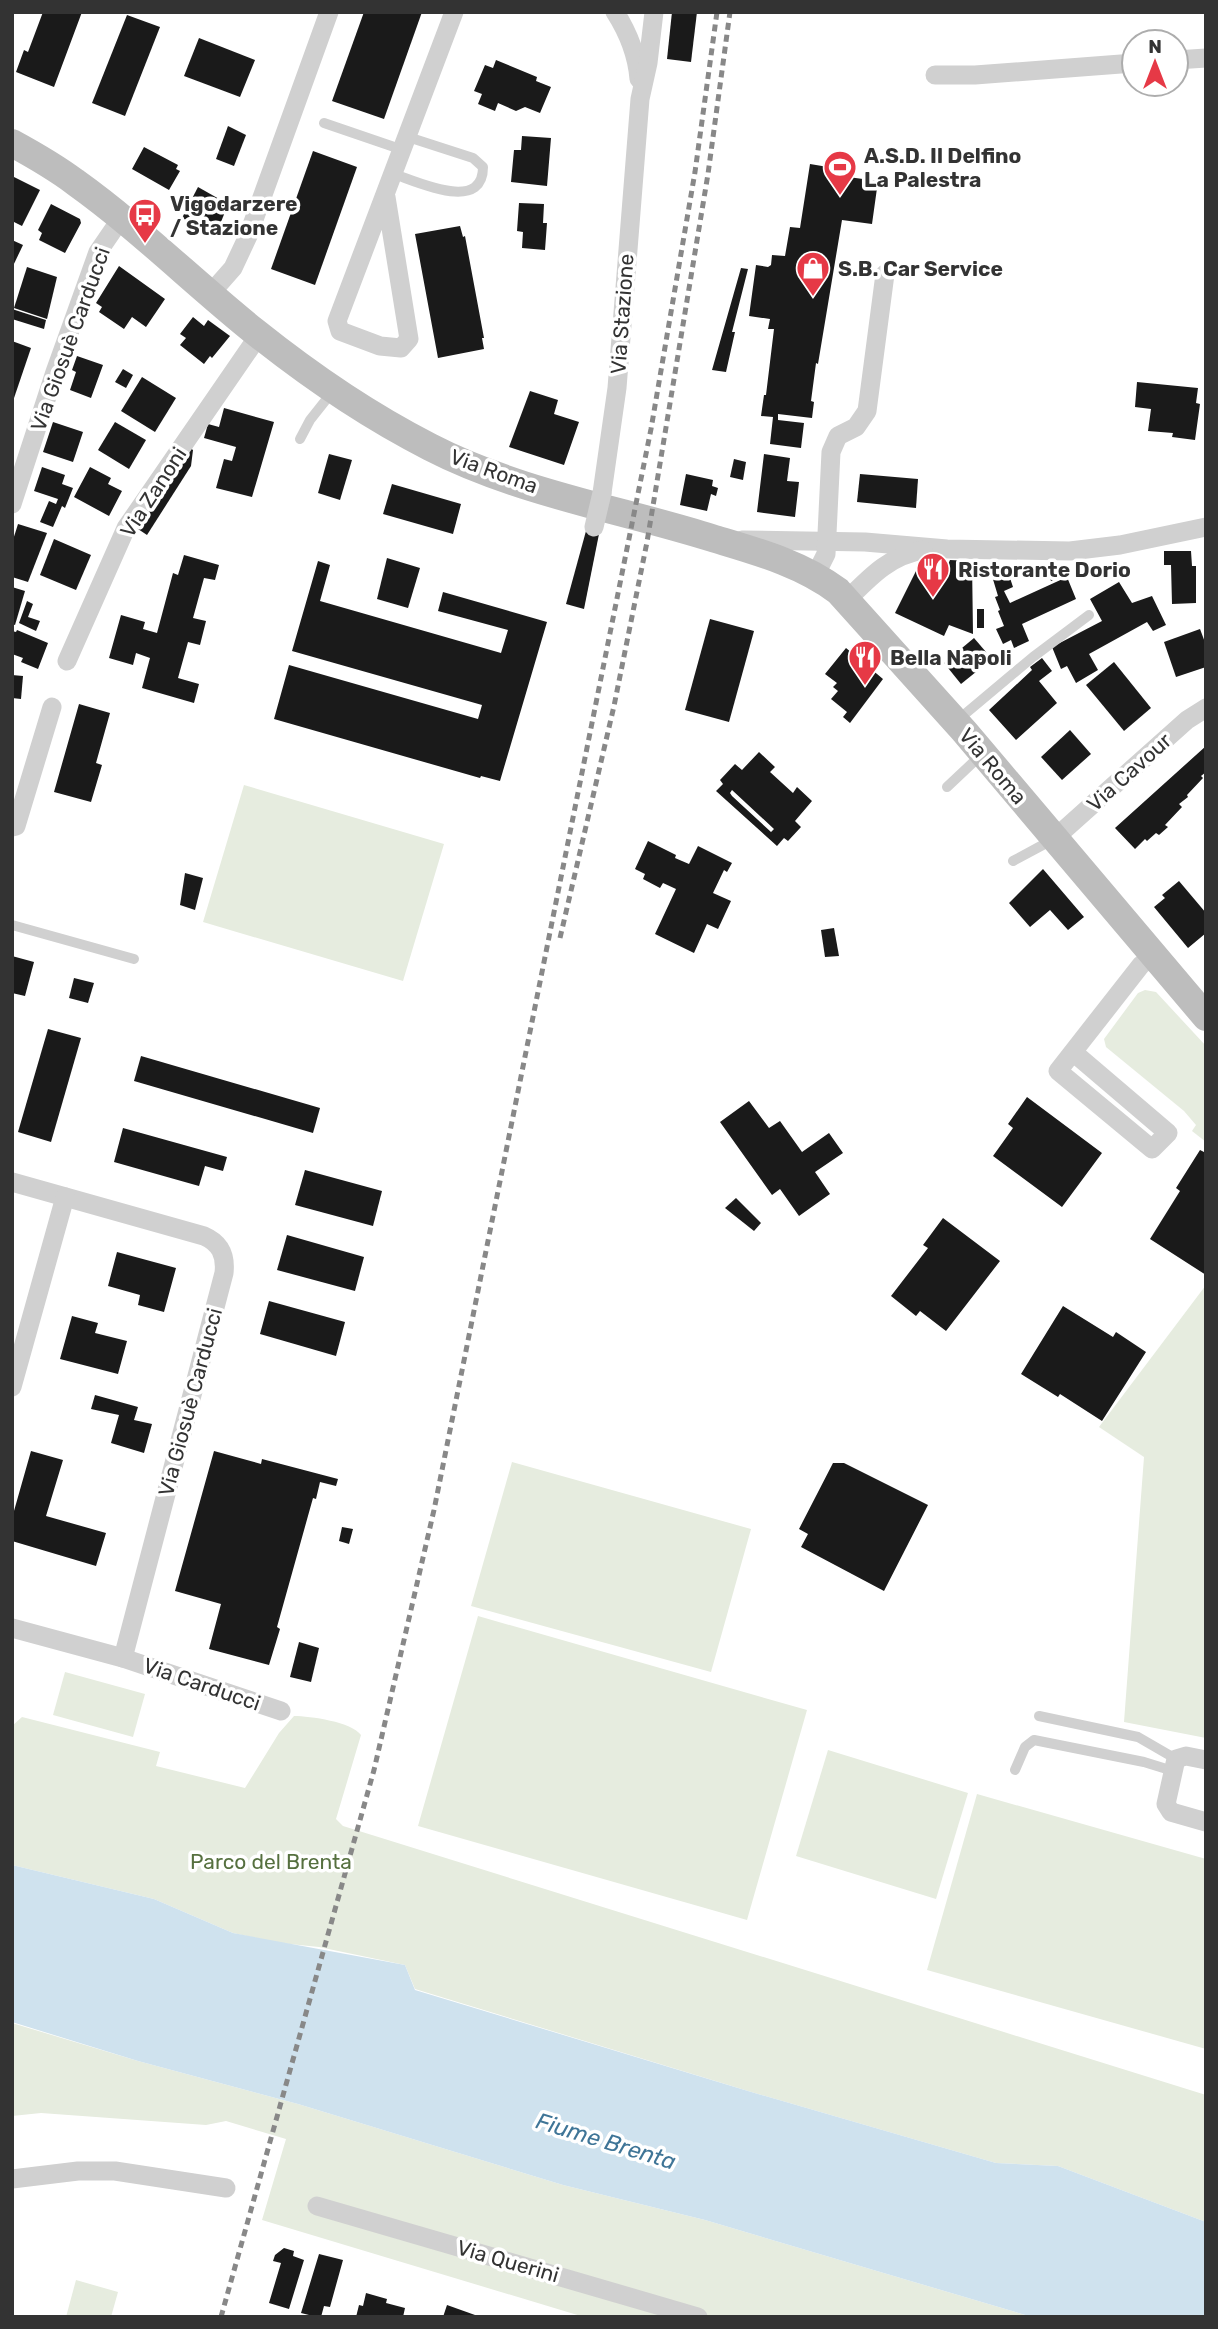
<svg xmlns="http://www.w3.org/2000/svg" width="1218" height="2329" font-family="Rubik,sans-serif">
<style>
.green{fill:#e6ecdf}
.water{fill:#cfe2ee}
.building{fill:#1a1a1a;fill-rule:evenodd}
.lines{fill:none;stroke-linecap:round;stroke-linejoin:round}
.service{stroke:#d0d0d0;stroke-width:10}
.minor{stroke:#d0d0d0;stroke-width:19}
.secondary{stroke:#bdbdbd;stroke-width:28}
.rail{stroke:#888;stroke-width:5;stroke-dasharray:7 5;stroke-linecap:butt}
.minor-bridge{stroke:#d0d0d0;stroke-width:19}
.labels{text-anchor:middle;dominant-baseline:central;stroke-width:7;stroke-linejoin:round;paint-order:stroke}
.poi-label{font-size:21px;font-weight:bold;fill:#333;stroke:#fff;text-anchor:start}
.street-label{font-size:21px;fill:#333;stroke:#fff}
.park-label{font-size:21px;fill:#56703f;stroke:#fff}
.water-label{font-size:23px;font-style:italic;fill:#3f7597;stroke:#fff}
</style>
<rect width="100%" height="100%" fill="#fff"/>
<!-- green -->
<g class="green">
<path d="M244,785l200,59 -41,137 -200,-59z"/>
<path d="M1145,990l11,2 50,54v96l-14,-11 4,-6 -12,-14 -78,-64 -2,-8 34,-46z"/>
<path d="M1206,1285v453l-82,-16 20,-265 -45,-30z"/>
<path d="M512,1462l239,67 -40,143 -240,-66z"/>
<path d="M478,1616l329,94 -60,210 -329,-94z"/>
<path d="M65,1672l80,22 -12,43 -80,-22z"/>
<path d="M294,1716c16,0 58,6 67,19l-25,84 7,7 863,269v127l-148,-56 -62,-3 -248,-72 -333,-102 -10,-24 -86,-18 -39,-4 -47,-10 -79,-34 -142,-34v-139l10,-9 138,35 -4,14 89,22 34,-55z"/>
<path d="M828,1750l140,43 -32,106 -140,-43z"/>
<path d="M977,1794l229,65v190l-279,-79z"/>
<path d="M12,2023l126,38 160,43 265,81 142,35 327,97h-448l-322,-97 24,-81 -60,-18 -20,4 -165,-12 -29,3z"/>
<path d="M76,2280l42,12 -7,25h-45z"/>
</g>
<!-- water -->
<path class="water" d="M12,1865l142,34 79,34 172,32 10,25 333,101 248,72 62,3 148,56v95h-174l-327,-97 -142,-35 -265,-81 -160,-43 -126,-39z"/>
<!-- building -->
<g class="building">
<path d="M43,12h39l-28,75 -38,-15 8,-22 4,2z"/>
<path d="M364,12h58l-38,107 -52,-18z"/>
<path d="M672,12h25l-6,50 -24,-3z"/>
<path d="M127,15l33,12 -35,89 -33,-13z"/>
<path d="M199,38l56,22 -15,37 -56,-21z"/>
<path d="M496,60l41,17 -1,4 15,6 -11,26 -15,-6 -9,4 -18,-8 -3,8 -17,-7 4,-10 -8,-3 11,-26 8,3z"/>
<path d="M228,126l18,9 -12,31 -18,-7z"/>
<path d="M522,136l29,2 -4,48 -36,-4 3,-32h7z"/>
<path d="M144,147l34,18 -2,4 4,2 -11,19 -37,-21z"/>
<path d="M313,151l44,16 -42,118 -44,-16z"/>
<path d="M810,164l24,4 -1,7 45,6 -6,43 -30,-4 -24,144 -2,-1 -5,38 3,1 -2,16 -34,-4v6l26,3 -3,25 -31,-4 3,-27 -12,-1 3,-21h2l8,-66h-6l2,-10 -21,-3 7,-51 12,2 3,-2 1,-10 13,1 5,-29 10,1z"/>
<path d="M12,176l28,14 -18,36 -10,-5z"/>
<path d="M198,187l30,17 -12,31 -34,-17z"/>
<path d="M519,203l25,1 -1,19h4l-2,27 -23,-2 1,-16 -6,-1z"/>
<path d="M51,204l29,15 1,4 -16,30 -26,-13 3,-7 -4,-3z"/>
<path d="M460,226l3,11 2,-1 19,102h-2l2,11 -46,9 -23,-124z"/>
<path d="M12,240l11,5 -11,23z"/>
<path d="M119,266l46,33 -19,28 -14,-10 -8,12 -25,-17 3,-5 -6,-4z"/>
<path d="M27,267l30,10 -10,42 -33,-11z"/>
<path d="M741,268l7,1 -16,63h3l-9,40 -14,-2z"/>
<path d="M12,309l34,11 -2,9 -32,-10z"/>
<path d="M193,317l11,9 4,-6 22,16 -18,22 -2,-2 -6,8 -24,-19 6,-7 -6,-4z"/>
<path d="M12,341l19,7 -18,53h-1z"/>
<path d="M77,356l26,9 -12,33 -21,-8 6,-18 -4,-2z"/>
<path d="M123,369l10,6 -7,13 -11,-6z"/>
<path d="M142,377l34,21 -21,34 -34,-21z"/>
<path d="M1137,382l61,6 -2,15 4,1 -5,36 -23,-3 1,-4 -25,-2 3,-22 -16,-2z"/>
<path d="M530,391l28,9 -4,14 25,8 -15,43 -55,-18z"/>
<path d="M224,408l50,14 -22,75 -36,-9 8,-29 8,2 4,-14 -32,-9 4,-14 11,3z"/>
<path d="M53,422l30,10 -10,30 -30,-10z"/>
<path d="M115,422l31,18 -17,29 -31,-19z"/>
<path d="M186,445l7,5 -2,16 -44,69 -12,-8z"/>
<path d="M329,454l23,6 -12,40 -22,-7z"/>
<path d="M764,454l26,4 -3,23 12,1 -4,35 -38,-5z"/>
<path d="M734,459l12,3 -3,18 -13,-3z"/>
<path d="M42,467l23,8 -3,9 11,4 -8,20 -3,-2 -9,21 -13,-5 9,-21 7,3 2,-5 -24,-8z"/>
<path d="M90,467l21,11 -3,6 14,7 -13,25 -35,-19z"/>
<path d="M686,474l27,6 -1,6 6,2 -2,8 -5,-2 -4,17 -27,-6z"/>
<path d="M860,474l58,5 -2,29 -59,-6z"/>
<path d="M392,484l69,20 -8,30 -70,-20z"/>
<path d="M18,524l29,9 -19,49 -16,-5v-34z"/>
<path d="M586,531l13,3 -15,75 -18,-5z"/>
<path d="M54,539l37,16 -15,35 -36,-15z"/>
<path d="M1164,551h27l1,15h4v37l-24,1 -1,-39h-7z"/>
<path d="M184,555l35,10 -4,15 -11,-2 -11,40 13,3 -6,24 -12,-3 -10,36 21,6 -5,19 -52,-15 8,-30 -14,-5 -3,12 -24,-7 12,-43 24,7 -2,7 14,4 16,-60 5,2z"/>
<path d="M387,558l33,10 -12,40 -31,-9z"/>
<path d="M950,560l22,1 1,73 -24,-9 -5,11 -49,-23 23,-46 24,10z"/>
<path d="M318,561l12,4 -10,36 181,52 7,-23 -70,-19 5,-19 104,30 -47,159 -19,-5 -1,2 -206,-59 15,-54 189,54 4,-14 -190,-54z"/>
<path d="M1045,564h19l4,9 -17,8z"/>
<path d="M1008,572l5,15 -9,4 6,12 57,-26 9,22 -54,25 7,17 -15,7 -3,-8 -8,4 -7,-15 8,-3 -6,-15 2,-1 -5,-13 3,-1 -6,-20z"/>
<path d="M1119,582l13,21 20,-7 14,29 -13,6 -6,-9 -58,32 9,16 -22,13 -9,-17 -6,3 -9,-22 50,-26 -12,-22z"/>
<path d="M12,587l13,4 -10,34 -3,-1z"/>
<path d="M27,601l6,3 -5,13 12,4 -4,10 -17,-8z"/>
<rect x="977" y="609" width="7" height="19"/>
<path d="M710,619l44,12 -25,91 -44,-12z"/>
<path d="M1200,629l6,16v22l-30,10 -12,-35z"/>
<path d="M17,630l31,13 -10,26 -17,-7 2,-4 -11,-4v-23l4,1z"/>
<path d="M974,638l18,21 -31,25 -17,-21z"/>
<path d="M846,648l37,31 -33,44 -7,-6 4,-5 -16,-13 7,-8 -5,-4 4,-4 -12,-9z"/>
<path d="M1042,658l10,13 -13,10 18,22 -41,37 -27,-30 43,-40 -2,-3z"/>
<path d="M1114,662l37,46 -27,23 -38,-46z"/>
<path d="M12,675l11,1 -2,23 -9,-1z"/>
<path d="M79,704l31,9 -14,50 6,2 -11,37 -37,-10z"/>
<path d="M1070,730l21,24 -29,26 -21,-23z"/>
<path d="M1206,746v26l-5,4 2,2 -16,17 1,2 -9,7 3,3 -17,18 3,2 -9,8 -3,-2 -9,8 -2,-2 -10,10 -20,-21z"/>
<path d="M759,752l16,15 -5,5 23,21 4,-6 15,14 -17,20 6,6 -13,14 -4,-3 -7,8 -61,-55 7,-7 -3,-4 15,-16 7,6zM732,790l42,39 -3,3 -39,-36 -2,-3z"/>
<path d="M648,841l28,14 -1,3 14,6 9,-18 34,17 -5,9 -3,-2 -11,23 18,8 -13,28 -11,-5 -13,29 -39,-19 21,-45 -13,-6 -3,5 -17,-9 2,-5 -10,-5z"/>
<path d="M1043,869l41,48 -16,13 -18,-20 -20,17 -21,-24z"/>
<path d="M185,873l18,5 -8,32 -15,-5z"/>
<path d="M1179,881l27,32v20l-18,15 -34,-41 11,-9 -3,-3z"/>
<path d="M834,928l5,28 -14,1 -4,-27z"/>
<path d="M12,956l22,6 -9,34 -13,-3z"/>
<path d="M74,978l20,5 -6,20 -19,-5z"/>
<path d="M48,1029l33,9 -30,104 -33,-10z"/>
<path d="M141,1056l179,52 -7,25 -179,-52z"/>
<path d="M1027,1097l75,56 -40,54 -69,-51 20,-28 -5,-4z"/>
<path d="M749,1101l20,27 11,-7 22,31 27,-19 14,20 -28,19 15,22 -31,22 -19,-27 -8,6 -52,-73z"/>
<path d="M123,1128l104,29 -4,14 -18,-5 -6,20 -85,-24z"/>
<path d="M1200,1150l6,3v122l-56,-36 30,-48 -4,-3z"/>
<path d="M305,1170l77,21 -9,35 -78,-21z"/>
<path d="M736,1198l25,25 -7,8 -29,-23z"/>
<path d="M943,1218l57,43 -54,70 -26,-20 -4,5 -25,-20 37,-48 -5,-3z"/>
<path d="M287,1235l77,22 -9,34 -78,-21z"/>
<path d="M117,1252l59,16 -12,44 -26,-7 2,-10 -32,-9z"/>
<path d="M269,1301l76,21 -9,34 -76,-22z"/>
<path d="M1063,1306l50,31 3,-5 30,20 -44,69 -42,-27 -2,3 -37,-23z"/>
<path d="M72,1316l26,7 -3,10 32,8 -9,33 -58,-15z"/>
<path d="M95,1395l43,12 -4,13 18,4 -8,29 -33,-10 8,-28 -28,-6z"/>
<path d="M31,1451l32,9 -17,56 60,17 -10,33 -84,-25v-23z"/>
<path d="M214,1451l47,13 1,-5 76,20 -2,7 -16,-4 -4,17 -3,-1 -36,129 3,2 -11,36 -60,-16 12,-45 -46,-13z"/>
<path d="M833,1463h11l84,42 -44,86 -83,-44 7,-13 -9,-5z"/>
<path d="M342,1527l11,2 -4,15 -10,-3z"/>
<path d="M299,1642l20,6 -8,34 -21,-5z"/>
<path d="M284,2248l10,3 -1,5 11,4 -15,49 -20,-6 12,-40 -8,-2 2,-6z"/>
<path d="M319,2254l24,6 -13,47 -6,-1 -3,11h-4l-16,-4z"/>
<path d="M366,2293l21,6 -1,4 19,5 -2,9h-47l3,-12 4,1z"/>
<path d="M447,2305l28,10 -1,2h-31z"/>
</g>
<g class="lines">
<!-- service -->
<g class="service">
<path d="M324,123l79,27"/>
<path d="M394,174c24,8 89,39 89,-7l-10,-9 -65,-21"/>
<path d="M300,439l10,-19 23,-29"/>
<path d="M959,719l74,-62 56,-42"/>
<path d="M947,787l35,-33"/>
<path d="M1013,861l39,-21"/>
<path d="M12,925l122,34"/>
<path d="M1039,1716l99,21 38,22"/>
<path d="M1015,1770l10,-23 9,-7 110,22 29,9"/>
</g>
<!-- minor -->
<g class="minor">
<path d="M615,12c14,22 22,42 24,67"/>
<path d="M1176,60l30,-2"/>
<path d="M935,75h40l159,-12"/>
<path d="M386,197l23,142 -8,9 -21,-2 -40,-15 -3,-10 117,-309"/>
<path d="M211,293l22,-25 15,-32 81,-224"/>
<path d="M602,493l15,-105 23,-289 8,-36 6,-51"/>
<path d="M12,504l43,-132 43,-120 24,-35"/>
<path d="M742,540l123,2 82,7 123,2 50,-6 86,-18"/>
<path d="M815,576l11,-22 5,-102 7,-16 18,-9 11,-16 18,-137"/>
<path d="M847,600c23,-23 42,-44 76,-50"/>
<path d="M67,661l59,-133 133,-193"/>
<path d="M12,827l4,-1 36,-119"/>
<path d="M1055,838l132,-118 19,-12"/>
<path d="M1073,1052l95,81 -16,16 -94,-78 83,-106 12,-9"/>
<path d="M12,1182l192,54c16,7 22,19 20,37l-101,385"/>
<path d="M12,1387l53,-190"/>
<path d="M12,1628l111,30 158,53"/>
<path d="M1206,1760l-20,-4 -10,3 -10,45 5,8 35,10"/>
<path d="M12,2179l66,-8h37l111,17"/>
<path d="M317,2206l381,111"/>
</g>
<!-- secondary -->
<path class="secondary" d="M12,143c22,12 43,24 63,39 63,45 118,100 179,149 55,44 113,84 176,116 87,45 189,62 282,91 43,13 89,25 126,53l126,140 242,286"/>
<!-- rail -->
<g class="rail">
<path d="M560,938l54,-232 33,-164 61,-368 22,-162"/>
<path d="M221,2317l153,-547 60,-260 217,-1081 44,-257 22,-160"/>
</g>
<!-- minor-bridge -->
<path class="minor-bridge" d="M594,527l8,-34"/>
</g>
<!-- icons -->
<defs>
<symbol id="stadium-pin" viewBox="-11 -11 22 30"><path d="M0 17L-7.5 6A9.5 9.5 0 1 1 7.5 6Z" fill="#e63946" stroke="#fff"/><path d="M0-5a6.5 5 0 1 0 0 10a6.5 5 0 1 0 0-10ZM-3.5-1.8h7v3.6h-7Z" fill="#fff"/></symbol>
<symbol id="bus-pin" viewBox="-11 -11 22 30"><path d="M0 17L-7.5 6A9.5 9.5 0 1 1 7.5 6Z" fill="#e63946" stroke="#fff"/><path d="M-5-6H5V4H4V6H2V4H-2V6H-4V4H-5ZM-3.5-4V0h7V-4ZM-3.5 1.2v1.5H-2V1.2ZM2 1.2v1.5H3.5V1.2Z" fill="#fff"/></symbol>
<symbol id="shop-pin" viewBox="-11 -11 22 30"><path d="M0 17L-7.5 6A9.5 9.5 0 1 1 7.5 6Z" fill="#e63946" stroke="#fff"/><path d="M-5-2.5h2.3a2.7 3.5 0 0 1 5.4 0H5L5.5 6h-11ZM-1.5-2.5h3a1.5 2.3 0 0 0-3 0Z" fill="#fff"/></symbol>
<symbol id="restaurant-pin" viewBox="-11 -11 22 30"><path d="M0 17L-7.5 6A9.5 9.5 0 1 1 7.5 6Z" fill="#e63946" stroke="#fff"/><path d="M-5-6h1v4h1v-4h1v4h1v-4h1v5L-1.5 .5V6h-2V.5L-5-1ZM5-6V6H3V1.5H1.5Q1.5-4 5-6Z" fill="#fff"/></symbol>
</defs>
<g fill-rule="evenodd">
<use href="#stadium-pin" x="821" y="148" width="38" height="52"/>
<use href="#bus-pin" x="126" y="196" width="38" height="52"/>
<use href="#shop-pin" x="794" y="249" width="38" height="52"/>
<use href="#restaurant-pin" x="914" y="550" width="38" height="52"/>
<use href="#restaurant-pin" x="846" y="638" width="38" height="52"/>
</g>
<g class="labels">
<!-- poi labels -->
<g class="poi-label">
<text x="864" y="155">A.S.D. Il Delfino<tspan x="864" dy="24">La Palestra</tspan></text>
<text x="170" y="203">Vigodarzere<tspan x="170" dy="24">/ Stazione</tspan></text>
<text x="838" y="268">S.B. Car Service</text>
<text x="958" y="569">Ristorante Dorio</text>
<text x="890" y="657">Bella Napoli</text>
</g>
<!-- street labels -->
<g class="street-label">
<text transform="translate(622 314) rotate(-86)">Via Stazione</text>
<text transform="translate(70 339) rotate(-70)">Via Giosuè Carducci</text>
<text transform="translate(494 471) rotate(20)">Via Roma</text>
<text transform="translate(153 492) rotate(-57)">Via Zanoni</text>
<text transform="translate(993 766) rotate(50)">Via Roma</text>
<text transform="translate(1129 772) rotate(-42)">Via Cavour</text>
<text transform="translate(190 1402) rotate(-75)">Via Giosuè Carducci</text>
<text transform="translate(202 1684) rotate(19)">Via Carducci</text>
<text transform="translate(508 2261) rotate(16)">Via Querini</text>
</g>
<!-- park labels -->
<g class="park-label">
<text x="271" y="1861">Parco del Brenta</text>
</g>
<!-- water labels -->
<g class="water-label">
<text transform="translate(606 2141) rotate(17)">Fiume Brenta</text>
</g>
</g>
<!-- border -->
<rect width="1218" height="2329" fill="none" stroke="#333333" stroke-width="28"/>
<!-- north arrow -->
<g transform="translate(1155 63)"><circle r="33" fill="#ffffff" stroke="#adadad" stroke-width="2"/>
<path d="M0-5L12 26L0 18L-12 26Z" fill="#e63946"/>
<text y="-10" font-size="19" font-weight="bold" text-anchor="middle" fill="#333333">N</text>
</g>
</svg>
